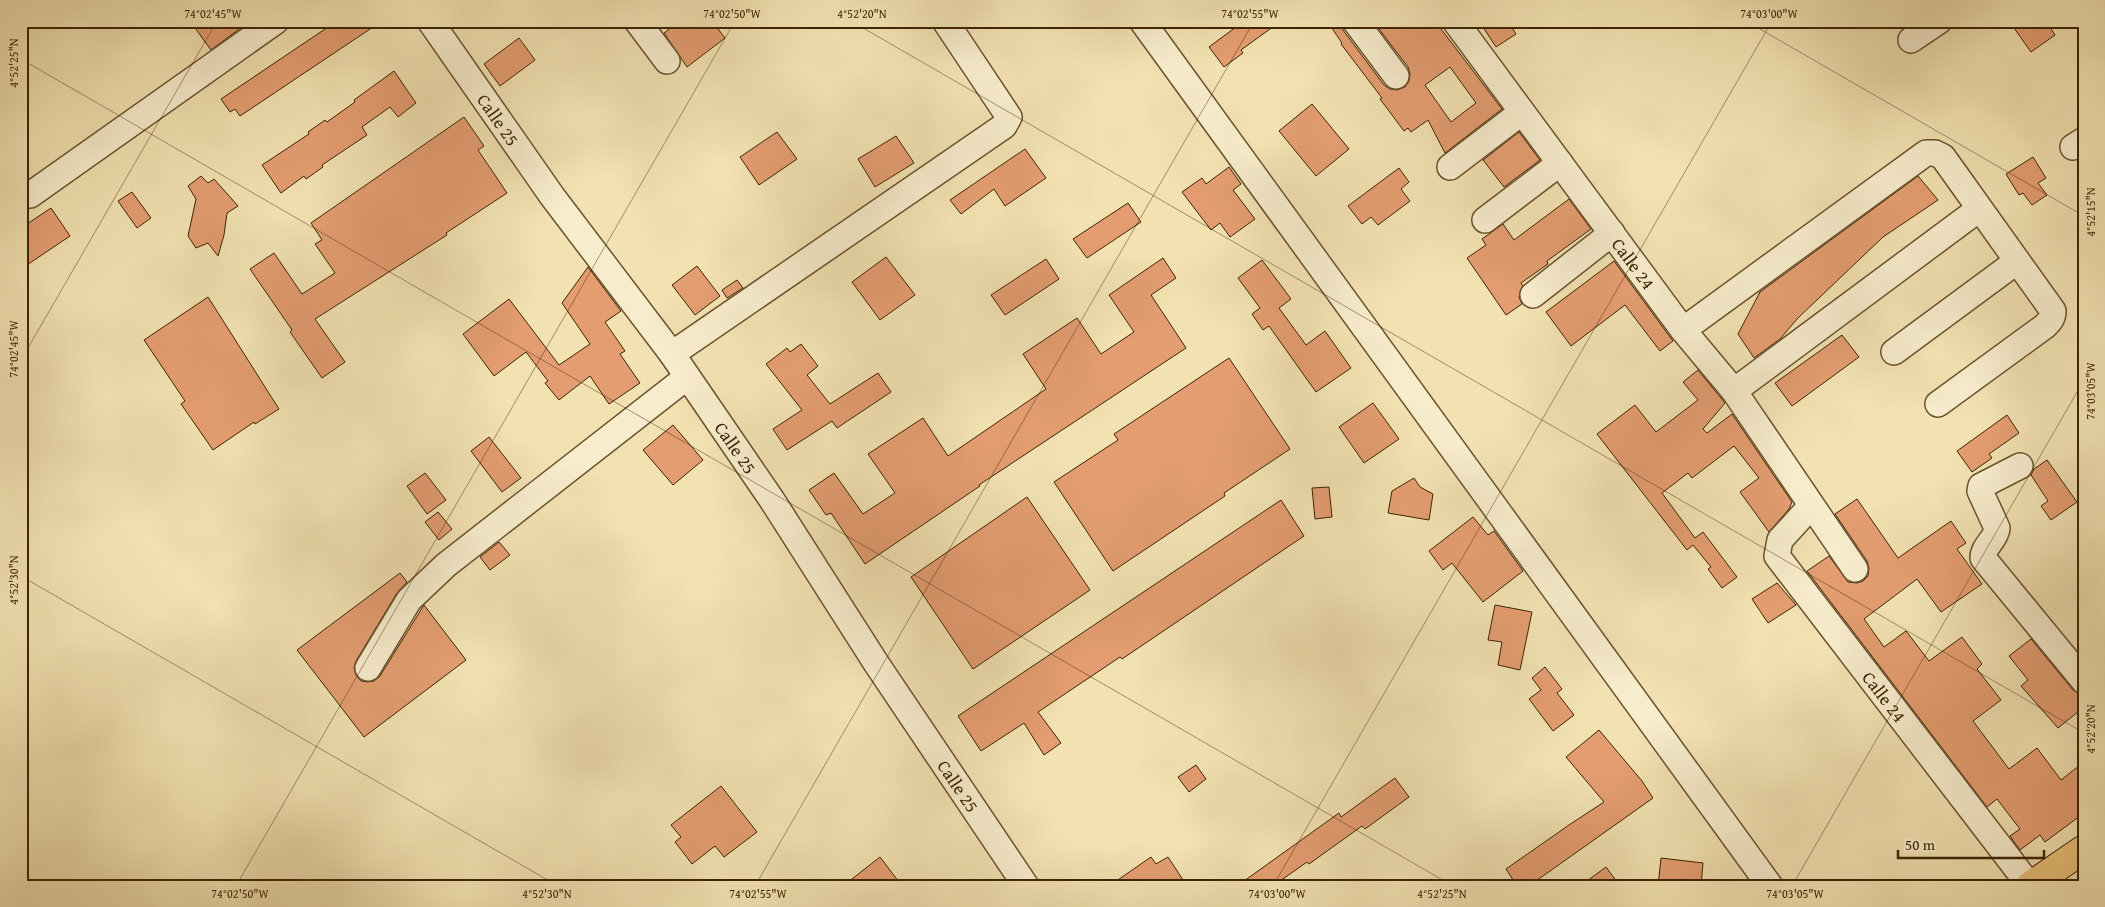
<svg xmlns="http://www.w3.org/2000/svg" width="2105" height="907" font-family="'Gentium Book Plus',serif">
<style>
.building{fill:#e39d70;stroke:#3d2403;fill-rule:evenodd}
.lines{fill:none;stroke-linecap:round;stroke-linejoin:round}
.minor-casing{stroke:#6a532e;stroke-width:28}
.major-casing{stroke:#3d2403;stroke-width:30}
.minor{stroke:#f7eccc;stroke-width:25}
.major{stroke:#e9c078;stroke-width:28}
.ticks{fill:none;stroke:#3d2403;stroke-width:1;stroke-opacity:0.45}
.labels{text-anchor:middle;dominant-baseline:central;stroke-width:4;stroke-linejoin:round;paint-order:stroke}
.street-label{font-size:18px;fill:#3d2403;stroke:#f7eccc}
.neatline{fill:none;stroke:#3d2403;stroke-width:2}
.ticks-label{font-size:12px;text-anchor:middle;fill:#3d2403}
</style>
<rect width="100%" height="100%" fill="#f2e1b1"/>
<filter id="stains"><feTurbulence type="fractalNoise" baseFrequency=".004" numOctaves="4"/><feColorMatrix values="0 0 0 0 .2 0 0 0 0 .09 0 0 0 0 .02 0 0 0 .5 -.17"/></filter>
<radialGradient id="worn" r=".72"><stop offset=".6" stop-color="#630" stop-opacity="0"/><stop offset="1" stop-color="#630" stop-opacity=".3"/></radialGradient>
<!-- building -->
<g class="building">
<path d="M190,21h47l5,6 -31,23z"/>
<path d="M337,21h45l-142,95 -5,-7 -5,3 -9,-13z"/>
<path d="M680,21h32l13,17 -38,29 -23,-34z"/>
<path d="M1244,21h37l-40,29 2,3 -19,14 -15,-20z"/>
<path d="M1327,21h14l2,9 41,55 6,4 7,1 8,-3 4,-6 1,-7 -2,-7 -35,-46h62l67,88 -57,44 -17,-33 -17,12 -3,-4 -4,3 -24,-32 2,-1 -41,-54 1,-1zM1450,67l26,36 -25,19 -26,-37z"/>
<path d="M1479,21h29l8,13 -20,13z"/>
<path d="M2009,21h37l9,14 -24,17z"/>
<path d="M519,38l16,22 -35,26 -16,-22z"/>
<path d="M394,71l22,32 -18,14 -8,-10 -28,20 5,8 -45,30 1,2 -17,12 -2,-3 -23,17 -19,-28 47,-31 -1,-2 17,-12 2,2 28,-20 -1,-2z"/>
<path d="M1312,104l37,45 -33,27 -37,-45z"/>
<path d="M464,117l20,29 -6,4 29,43 -61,40 1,2 -132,84 30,43 -23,16 -32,-46 2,-2 -42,-61 24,-16 28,41 33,-21 -20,-29 7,-4 -11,-17z"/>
<path d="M777,132l20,27 -38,26 -19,-28z"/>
<path d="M1519,132l21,28 -36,27 -21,-27z"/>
<path d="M896,136l18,27 -39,24 -17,-28z"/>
<path d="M1025,149l21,29 -41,28 -11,-17 -33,25 -11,-14z"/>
<path d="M2033,157l13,21 -8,5 9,12 -15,10 -9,-12 -4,2 -13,-21z"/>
<path d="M1229,167l12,17 -8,6 22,29 -25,18 -10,-14 -9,7 -29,-38 20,-14 4,6z"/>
<path d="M1399,168l10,14 -8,7 9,12 -32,24 -7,-8 -9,7 -14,-18z"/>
<path d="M201,176l7,7 6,-4 24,27 -11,7 -3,22 -6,21 -10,-13 -12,5 -8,-12 8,-37 -8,-13z"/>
<path d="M1918,176l20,24 -55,37 -85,81 -18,21 -26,19 -16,-24 22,-42z"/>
<path d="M132,192l19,26 -14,10 -19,-27z"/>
<path d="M1569,199l22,30 -44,32 1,3 -27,19 2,3 -4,11 3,7 -16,11 -39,-57 19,-13 -4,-6 21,-15 11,16z"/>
<path d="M1128,203l13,19 -54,36 -14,-19z"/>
<path d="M51,208l19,28 -49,33v-41z"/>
<path d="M886,257l29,38 -35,25 -28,-38z"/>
<path d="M1163,258l13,20 -25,17 35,53 -207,137 1,1 -115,78 -34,-51 -5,2 -17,-25 25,-17 29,41 32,-21 -27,-39 55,-36 25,38 98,-67 -23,-35 54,-36 24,36 33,-22 -25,-37z"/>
<path d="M1046,259l13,20 -54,36 -14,-20z"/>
<path d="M1262,260l29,39 -12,9 27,37 19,-14 26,37 -35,24 -47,-66 -6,4 -11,-16 8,-6 -22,-30z"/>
<path d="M1614,261l59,80 -13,10 -35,-46 -54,41 -25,-34z"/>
<path d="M697,266l23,30 -25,19 -23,-30z"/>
<path d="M588,267l33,44 -16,11 20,29 -5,3 20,29 -31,21 -19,-28 -31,24 -14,-17 3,-2 -22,-29 -32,24 -31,-42 46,-35 50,66 31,-21 -28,-41z"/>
<path d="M737,280l6,8 -16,10 -5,-8z"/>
<path d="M208,297l71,112 -24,15 -1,-2 -41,28 -32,-46 4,-3 -41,-61z"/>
<path d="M1842,335l17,22 -67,49 -17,-23z"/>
<path d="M801,344l17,22 -11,9 23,29 48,-31 13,19 -54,36 -5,-7 -45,29 -14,-21 29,-19 -36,-46 21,-16 3,4z"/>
<path d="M1229,358l61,91 -66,44 1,3 -112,75 -59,-89 64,-42 -4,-6z"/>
<path d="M1698,370l27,33 -22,26 4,4 25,-19 60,88 -3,7 -20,23 -29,-40 19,-14 -25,-32 -42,32 -4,-5 -26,20 33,45 8,-6 34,45 -15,11 -14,-19 3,-2 -18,-22 -6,5 -90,-116 38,-29 21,27 42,-32 -15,-18z"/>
<path d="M1373,403l26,36 -35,24 -25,-36z"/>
<path d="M2007,415l12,18 -30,21 3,4 -20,14 -15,-21z"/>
<path d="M673,425l30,35 -30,25 -30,-35z"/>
<path d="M489,437l32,41 -19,14 -31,-41z"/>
<path d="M2047,460l30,42 -26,18 -10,-14 7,-5 -17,-26 3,-6z"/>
<path d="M425,473l21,27 -19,14 -20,-28z"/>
<path d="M1414,478l6,9 13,7 -4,26 -41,-7 4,-22z"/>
<path d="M1329,487l3,30 -17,2 -3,-31z"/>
<path d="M1027,497l63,93 -117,79 -62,-92z"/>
<path d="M1857,499l41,59 53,-37 15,22 -9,6 25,35 -41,28 -24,-33 -53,40 20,28 22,-16 23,30 33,-24 20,27 -5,5 24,31 -28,21 36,48 28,-21 24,32 23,-18v51l-39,29 -5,-7 -20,15 -10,-14 10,-7 -23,-30 -10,8 -180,-236 22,-15 19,26 9,1 6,-2 5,-5 1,-8 -2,-7 -32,-47z"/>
<path d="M1281,500l23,36 -182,123 -2,-2 -82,55 23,31 -17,12 -20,-32 -43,28 -23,-35z"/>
<path d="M438,512l14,17 -13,11 -14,-18z"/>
<path d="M1473,517l15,18 6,-4 29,40 -40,31 -31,-39 -9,7 -14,-19z"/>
<path d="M499,542l11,13 -20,15 -10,-13z"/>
<path d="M400,573l7,9 -10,11 -41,68 -2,7 2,7 5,6 6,1 7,-1 6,-5 44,-71 42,55 -102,77 -67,-87z"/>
<path d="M1777,583l19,22 -28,18 -16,-24z"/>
<path d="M1495,605l37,7 -12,58 -22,-5 4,-23 -14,-2z"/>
<path d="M2031,639l42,51 11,5v12l-26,21 -37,-42 7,-6 -19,-24z"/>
<path d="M1545,667l17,22 -5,4 17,22 -21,16 -24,-32 12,-9 -9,-12z"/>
<path d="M1599,730l43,51 11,17 -124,88h-12l-11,-17 63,-44 35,-23 -38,-45z"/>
<path d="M1196,765l10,14 -17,13 -11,-15z"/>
<path d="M1395,778l14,19 -44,32 -3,-3 -53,38 -2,-2 -34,24h-36l102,-73 2,4z"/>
<path d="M721,786l36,46 -33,25 -9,-11 -23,18 -17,-22 6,-5 -10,-12z"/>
<path d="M880,857l22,29h-59z"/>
<path d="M1151,857l5,7 12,-7 19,29h-78z"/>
<path d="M1661,858l42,5 -2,23h-43z"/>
<path d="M1606,867l14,19h-40z"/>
</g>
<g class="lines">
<defs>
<g id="minor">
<path id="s1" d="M430,21l122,175 120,158 100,146 104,163 150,223"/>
<path d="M637,21l30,40"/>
<path d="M1142,21l628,865"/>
<path d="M1355,21l41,55"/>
<path id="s2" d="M1455,21l228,309 51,61 121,178"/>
<path d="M1911,40l28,-19"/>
<path d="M2073,147l11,-7"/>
<path d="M1450,167l72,-55"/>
<path d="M30,195l246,-174"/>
<path d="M1485,220l75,-57"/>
<path d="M1533,295l79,-62"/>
<path d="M1683,330l243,-177h9l8,4 110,154c0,7 -3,10 -8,15l-107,78"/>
<path d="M1894,352l122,-90"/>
<path d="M672,354l332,-228 5,-9 -64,-96"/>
<path d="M1734,391l245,-182"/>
<path d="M2020,466l-39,20 -1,5 17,37c-1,12 -14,18 -14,30l101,123"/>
<path id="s3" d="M1811,506l-31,34 -3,16 253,330"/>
<path d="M368,668l41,-68 37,-35 241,-188"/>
</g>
<path id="major" d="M2030,886l54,-37"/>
</defs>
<!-- minor casing -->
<use href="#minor" class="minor-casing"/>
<!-- major casing -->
<use href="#major" class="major-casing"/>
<!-- minor -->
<use href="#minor" class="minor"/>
<!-- major -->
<use href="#major" class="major"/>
</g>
<!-- ticks -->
<path class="ticks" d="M851,21l1233,712M1746,21l338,195M21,59l1432,827M21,360l196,-339M21,576l537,310M236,886l499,-865M755,886l499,-865M1273,886l499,-865M1792,886l292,-506"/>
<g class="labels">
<!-- street labels -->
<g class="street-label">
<text stroke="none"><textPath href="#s1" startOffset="120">Calle 25</textPath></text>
<text stroke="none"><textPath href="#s2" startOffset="301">Calle 24</textPath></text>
<text stroke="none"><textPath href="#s1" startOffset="525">Calle 25</textPath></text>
<text stroke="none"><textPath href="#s3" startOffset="239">Calle 24</textPath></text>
<text stroke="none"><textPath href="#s1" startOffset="930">Calle 25</textPath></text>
</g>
</g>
<!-- margin -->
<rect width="2105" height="907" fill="none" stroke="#f2e1b1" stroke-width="55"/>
<!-- scale -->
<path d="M1898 850v8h146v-8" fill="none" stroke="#3d2403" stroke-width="2.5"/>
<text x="1905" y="850" font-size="15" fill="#3d2403" stroke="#f7eccc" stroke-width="4" paint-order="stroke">50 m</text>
<rect x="28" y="28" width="2050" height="852" class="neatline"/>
<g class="ticks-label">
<text x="213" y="18">74°02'45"W</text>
<text x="732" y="18">74°02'50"W</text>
<text x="862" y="18">4°52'20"N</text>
<text x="1250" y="18">74°02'55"W</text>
<text x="1769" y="18">74°03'00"W</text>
<text transform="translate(14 63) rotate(-90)" y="4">4°52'25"N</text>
<text transform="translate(2091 212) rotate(-90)" y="4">4°52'15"N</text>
<text transform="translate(14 349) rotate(-90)" y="4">74°02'45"W</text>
<text transform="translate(2091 391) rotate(-90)" y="4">74°03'05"W</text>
<text transform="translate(14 580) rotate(-90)" y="4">4°52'30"N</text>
<text transform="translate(2091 729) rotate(-90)" y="4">4°52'20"N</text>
<text x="240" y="898">74°02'50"W</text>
<text x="547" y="898">4°52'30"N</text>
<text x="758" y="898">74°02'55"W</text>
<text x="1277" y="898">74°03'00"W</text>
<text x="1442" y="898">4°52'25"N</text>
<text x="1795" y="898">74°03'05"W</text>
</g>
<rect width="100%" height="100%" filter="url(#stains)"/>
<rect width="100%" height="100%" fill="url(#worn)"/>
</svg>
